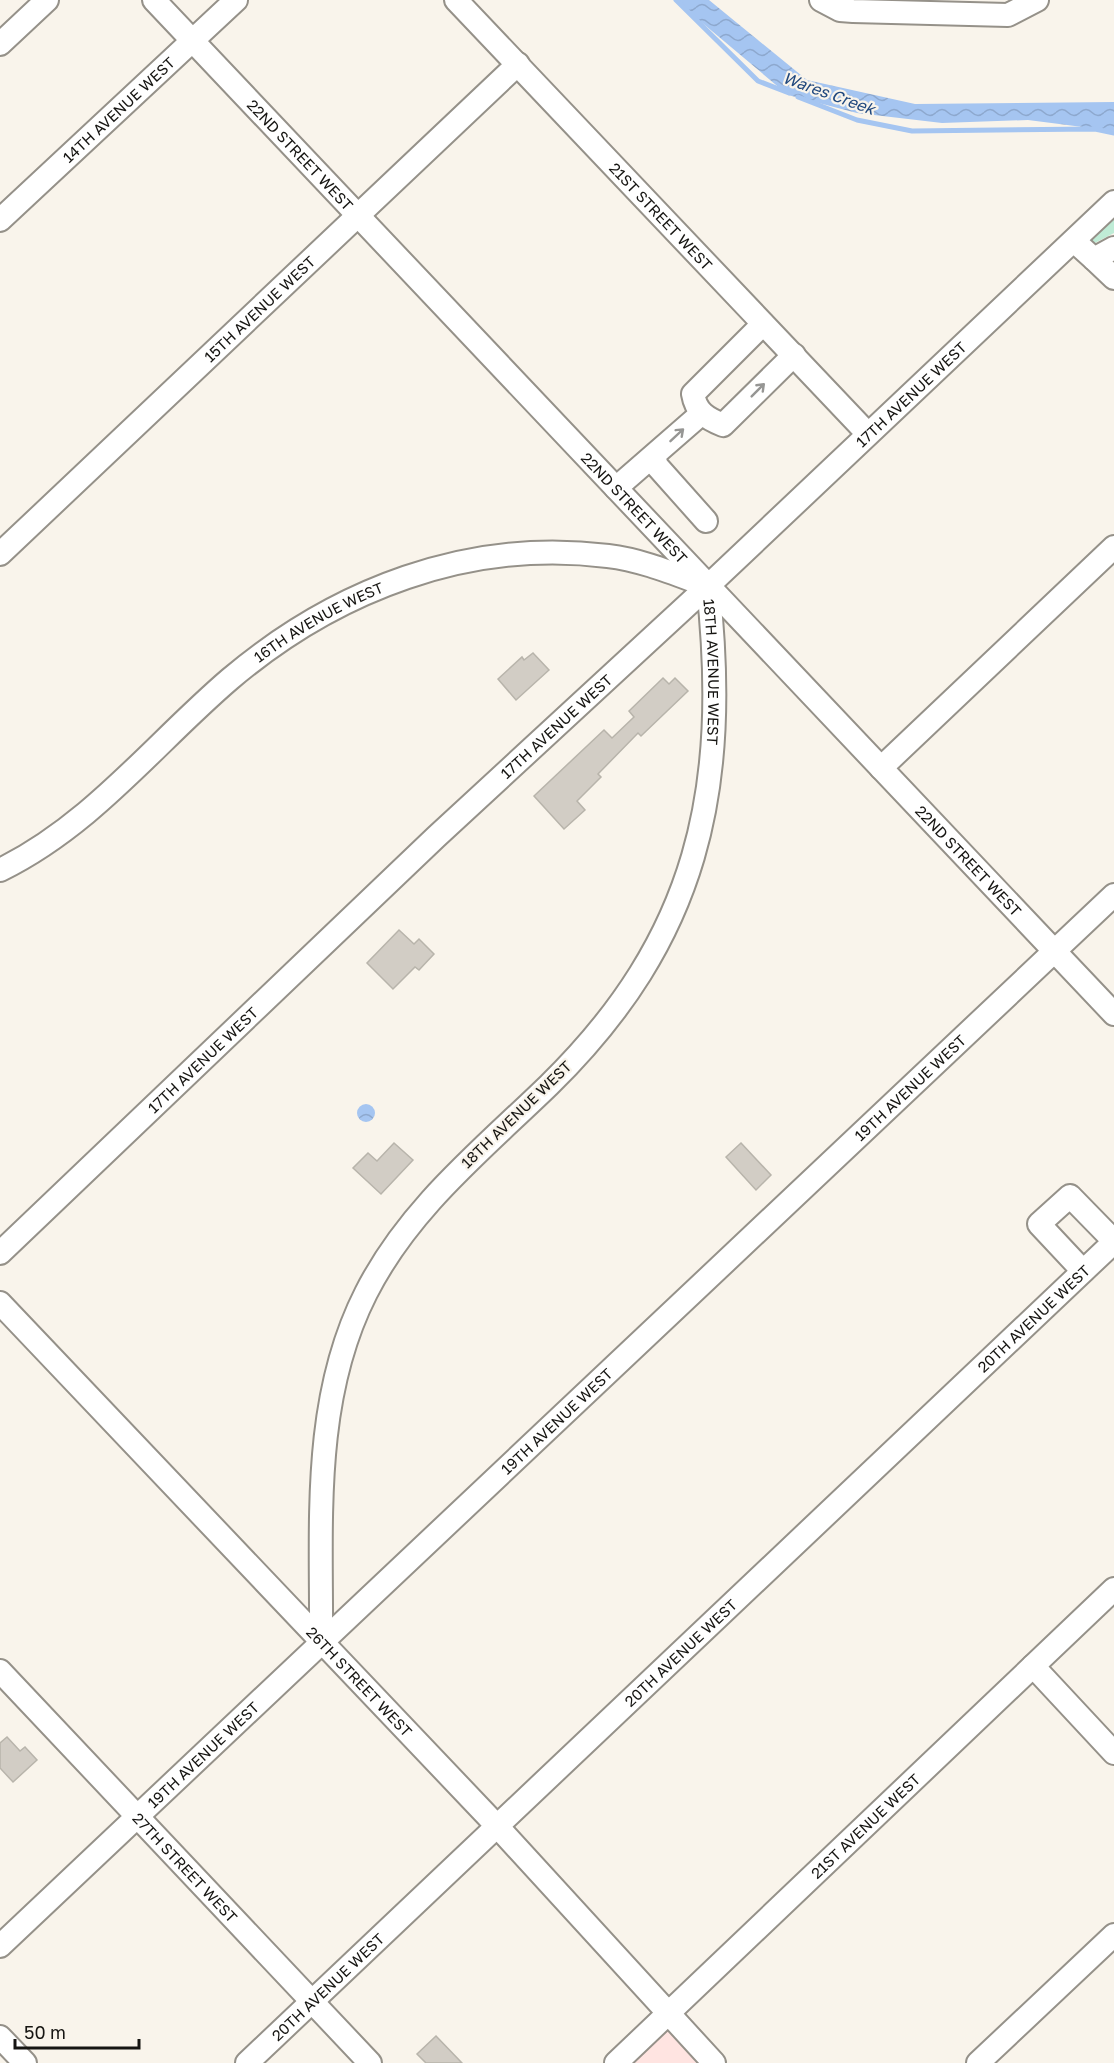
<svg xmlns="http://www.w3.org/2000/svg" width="1114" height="2063" font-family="'Golos Text',sans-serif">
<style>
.commercial{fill:#ffe4e1}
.park{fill:#bfecd6}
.water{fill:url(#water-waves)}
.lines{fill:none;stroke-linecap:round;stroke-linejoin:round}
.stream{stroke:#a5c5f1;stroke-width:5}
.building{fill:#d2cdc5;stroke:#b8b4ab;stroke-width:1.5}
.minor-casing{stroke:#959189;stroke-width:26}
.minor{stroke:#fff;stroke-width:22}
.oneway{stroke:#969694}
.labels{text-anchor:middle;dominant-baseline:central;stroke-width:4.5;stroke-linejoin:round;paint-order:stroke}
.street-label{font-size:15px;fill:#161512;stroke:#f9f4eb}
.water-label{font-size:16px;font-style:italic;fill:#20487e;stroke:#f9f4eb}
</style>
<defs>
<pattern id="water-waves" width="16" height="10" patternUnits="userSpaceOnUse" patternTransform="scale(1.5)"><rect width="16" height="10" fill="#a5c5f1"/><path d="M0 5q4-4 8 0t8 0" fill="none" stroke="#8da8ce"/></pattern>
</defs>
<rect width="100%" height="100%" fill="#f9f4eb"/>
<!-- commercial -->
<path class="commercial" d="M669,2026l33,37h-72z"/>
<!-- park -->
<path class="park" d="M1114,215v18l-23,12 -4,-3z"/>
<!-- water -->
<g class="water">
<path d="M675,0h34l98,80 108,24 199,-2v29l-86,-11 -86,3 -85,-10 -69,-18z"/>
<circle cx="366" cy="1113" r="9"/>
</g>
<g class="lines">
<!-- stream -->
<g class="stream">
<path d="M676,0l82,81 31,12"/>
<path d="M798,97l59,23 55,11 183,-2 19,4"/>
</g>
</g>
<!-- building -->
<g class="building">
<path d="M533,653l16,17 -33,30 -18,-21 24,-22 2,3z"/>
<path d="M663,678l6,6 6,-6 13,13 -47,45 -3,-3 -40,41 3,3 -24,24 8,9 -21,19 -30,-33 70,-66 8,8 22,-21 -5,-6z"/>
<path d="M399,930l15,14 5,-5 15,15 -15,16 -4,-3 -22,22 -26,-26z"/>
<path d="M394,1143l19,17 -32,34 -28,-26 15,-15 9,8z"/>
<path d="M741,1143l30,32 -15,15 -30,-33z"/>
<path d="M7,1737l13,14 5,-4 12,13 -24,22 -13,-14v-25z"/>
<path d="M436,2036l26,27h-36l-9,-9z"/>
</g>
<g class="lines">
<defs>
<g id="minor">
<path id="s1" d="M154,0l960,1014"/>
<path id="s2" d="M456,0l411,433"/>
<path d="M821,0l19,10 13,1 155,4 29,-15"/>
<path d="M0,44l47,-44"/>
<path id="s3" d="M0,220l236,-220"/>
<path d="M1074,241l20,18 20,-11"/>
<path d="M1094,259l20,19"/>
<path d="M763,324l-70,70c3,18 13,24 30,31l71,-70"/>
<path d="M654,457l3,9 49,55"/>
<path d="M616,488l85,-74"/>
<path id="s4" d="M0,554l518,-490"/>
<path d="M881,768l233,-221"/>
<path id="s5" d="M0,870c92,-45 154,-126 230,-191 105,-89 239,-141 378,-123 34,4 67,18 100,30 22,203 -9,352 -159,499 -67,65 -140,123 -183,208 -55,108 -44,232 -45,349"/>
<path id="s6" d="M0,1253l436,-416 272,-251 406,-384"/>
<path d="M1083,1271l-44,-47 31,-28 44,45"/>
<path id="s7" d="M0,1303l497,523 217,237"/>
<path d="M1033,1666l81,87"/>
<path id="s8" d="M0,1671l370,392"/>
<path id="s9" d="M0,1946l1114,-1051"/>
<path d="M0,2037l25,26"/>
<path id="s10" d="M247,2063l867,-821"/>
<path id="s11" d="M616,2063l498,-474"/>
<path d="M978,2063l136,-128"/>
</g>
</defs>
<!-- minor casing -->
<use href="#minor" class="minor-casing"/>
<!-- minor -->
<use href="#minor" class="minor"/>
</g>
<!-- one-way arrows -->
<defs><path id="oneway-shaft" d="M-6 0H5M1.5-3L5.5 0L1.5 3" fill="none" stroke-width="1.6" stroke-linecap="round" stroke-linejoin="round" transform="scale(1.5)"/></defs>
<g class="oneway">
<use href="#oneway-shaft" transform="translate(758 390) rotate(-45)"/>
<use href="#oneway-shaft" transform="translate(677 435) rotate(-43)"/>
</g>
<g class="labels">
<!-- street labels -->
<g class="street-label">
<text stroke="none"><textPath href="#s3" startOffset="162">14TH AVENUE WEST</textPath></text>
<text stroke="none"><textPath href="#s1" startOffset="213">22ND STREET WEST</textPath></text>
<text stroke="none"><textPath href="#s2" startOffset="298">21ST STREET WEST</textPath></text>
<text stroke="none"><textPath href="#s4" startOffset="357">15TH AVENUE WEST</textPath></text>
<text stroke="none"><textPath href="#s6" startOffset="1252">17TH AVENUE WEST</textPath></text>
<text stroke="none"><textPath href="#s1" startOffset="699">22ND STREET WEST</textPath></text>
<text stroke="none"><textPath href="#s5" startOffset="406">16TH AVENUE WEST</textPath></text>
<text stroke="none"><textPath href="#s5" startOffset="900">18TH AVENUE WEST</textPath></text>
<text stroke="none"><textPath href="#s6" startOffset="766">17TH AVENUE WEST</textPath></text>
<text stroke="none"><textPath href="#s1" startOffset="1185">22ND STREET WEST</textPath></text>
<text stroke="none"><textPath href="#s6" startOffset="280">17TH AVENUE WEST</textPath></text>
<text stroke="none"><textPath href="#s9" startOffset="1251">19TH AVENUE WEST</textPath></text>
<text transform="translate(516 1114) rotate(-44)">18TH AVENUE WEST</text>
<text stroke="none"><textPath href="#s10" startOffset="1083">20TH AVENUE WEST</textPath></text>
<text stroke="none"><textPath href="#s9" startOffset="765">19TH AVENUE WEST</textPath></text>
<text stroke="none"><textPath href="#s10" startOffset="597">20TH AVENUE WEST</textPath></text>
<text stroke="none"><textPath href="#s7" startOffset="522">26TH STREET WEST</textPath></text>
<text stroke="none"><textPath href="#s9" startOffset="279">19TH AVENUE WEST</textPath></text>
<text stroke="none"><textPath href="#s11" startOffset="344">21ST AVENUE WEST</textPath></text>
<text stroke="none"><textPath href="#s8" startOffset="270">27TH STREET WEST</textPath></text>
<text stroke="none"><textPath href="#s10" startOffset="111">20TH AVENUE WEST</textPath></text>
</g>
<!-- water labels -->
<g class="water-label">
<text transform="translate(829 93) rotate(20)">Wares Creek</text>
</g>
</g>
<!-- scale -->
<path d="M15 2039v9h124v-9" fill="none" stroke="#161512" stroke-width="3"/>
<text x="24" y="2039" font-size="18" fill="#161512" stroke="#f9f4eb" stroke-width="4.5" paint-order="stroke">50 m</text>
</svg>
